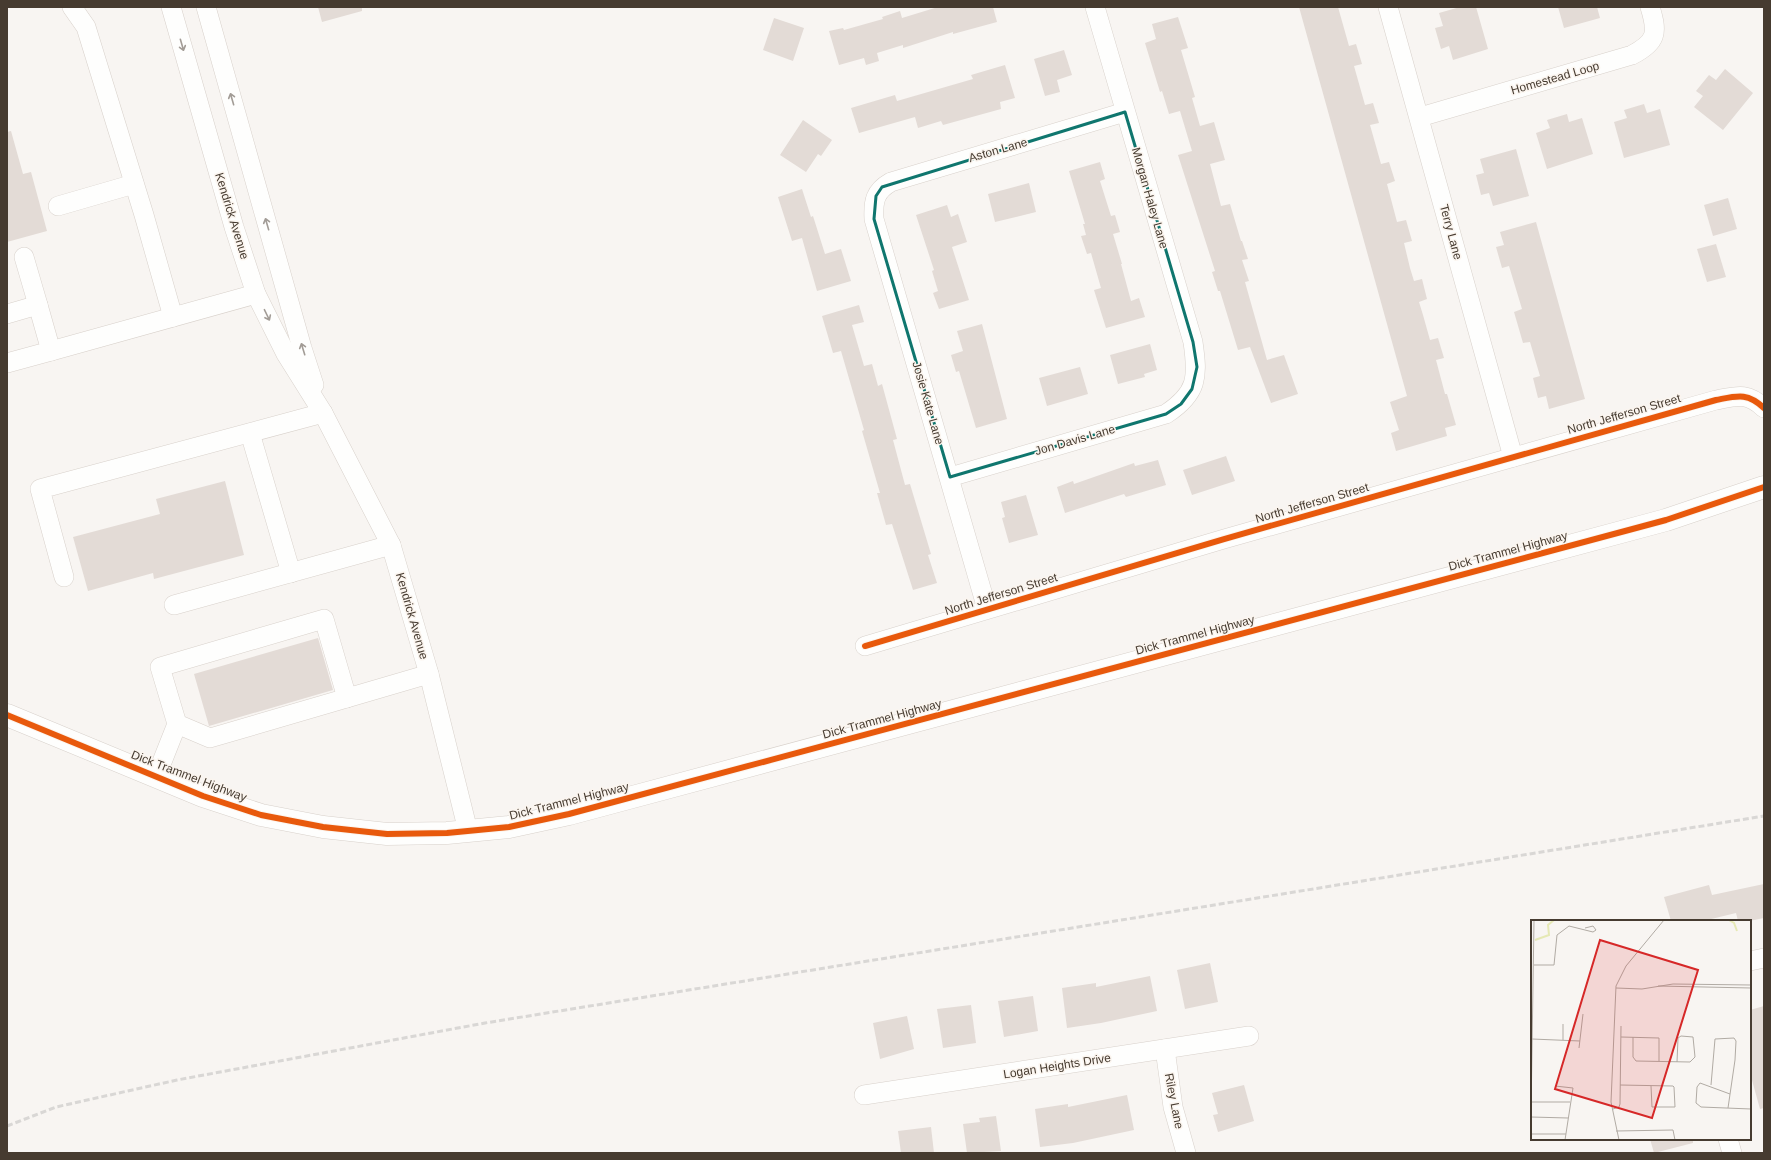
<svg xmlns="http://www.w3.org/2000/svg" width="1771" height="1160" font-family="Helvetica,sans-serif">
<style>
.building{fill:#e3dbd6}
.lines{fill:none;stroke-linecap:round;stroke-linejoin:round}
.minor-casing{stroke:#d8d1cb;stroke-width:20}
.major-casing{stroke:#d8d1cb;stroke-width:23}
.minor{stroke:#fefefd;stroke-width:19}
.major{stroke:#fefefd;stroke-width:22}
.rail{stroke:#d9d7d5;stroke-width:3;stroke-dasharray:6 3;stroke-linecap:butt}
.cycleway-casing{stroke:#fbf5ef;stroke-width:8}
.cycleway{stroke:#e8590c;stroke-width:6}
.oneway{stroke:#a29c96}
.marked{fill:none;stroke:#0f766e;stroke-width:3;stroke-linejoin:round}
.labels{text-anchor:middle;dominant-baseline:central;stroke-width:3;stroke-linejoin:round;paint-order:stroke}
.street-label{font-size:12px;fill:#463b30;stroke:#fbf5ef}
.inset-river{fill:none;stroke:#e6e9b5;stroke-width:2}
.inset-road{fill:none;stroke:#b1aba4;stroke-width:1}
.view{fill:#d62828;fill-opacity:0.15;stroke:#d62828;stroke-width:2}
.inset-edge{fill:none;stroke:#463b30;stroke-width:2}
</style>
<rect width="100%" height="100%" fill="#f8f5f2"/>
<!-- building -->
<g class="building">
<path d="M318,7h44v4l-40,11z"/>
<path d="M938,7h55l4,15 -44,12v-2l-50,16v-3l-26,8 2,8 -13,4 -2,-7 -25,7 -10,-34 14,-3 1,2 39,-11 -1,-2 18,-6 2,7z"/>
<path d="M1299,7h39l11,39 7,-2 6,20 -8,2 11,39 8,-2 6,20 -9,2 11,39 8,-2 6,19 -8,3 10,38 9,-2 6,21 -8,2 6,25 4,13 8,-2 5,20 -8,3 4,13 7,25 8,-2 6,20 -8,2 9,34h2l9,31 -11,3 2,8 -51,15 -5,-18 8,-3 -9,-28 17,-6z"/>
<path d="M1460,7h16l12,42 -35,11 -4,-14 -8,3 -6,-21 8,-2 -4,-13z"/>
<path d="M1558,7h39l3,11 -36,10z"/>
<path d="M1178,17l10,31 -7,2 14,47 -3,1 8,28 14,-4 11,38 -15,4 11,42 9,-2 11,37h1l6,18 -6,1 7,21 -4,1 22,78 17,-5 14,39 -27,9 -21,-56 -12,3 -18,-59h-2l-6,-19 3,-1 -37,-116 14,-4 -12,-40 -11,3 -7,-23 -2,1 -15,-49 11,-4 -4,-15z"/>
<path d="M774,18l30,10 -11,33 -30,-11z"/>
<path d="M1064,50l8,25 -15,5 3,12 -15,4 -11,-37z"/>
<path d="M1005,65l10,33 -15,4 1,7 -58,16 -2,-4 -23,7 -3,-11 -56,16 -8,-25 44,-13 2,6 76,-22 -2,-4z"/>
<path d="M1725,69l28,24 -30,37 -29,-23 9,-11 -7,-5 13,-16 7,5z"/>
<path d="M1644,104l3,9 13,-4 10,36 -46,13 -10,-36 13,-4 -3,-8z"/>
<path d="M1567,114l2,8 13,-4 11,36 -46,15 -11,-36 14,-5 -3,-8z"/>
<path d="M803,120l29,20 -11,16 -3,-2 -12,18 -26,-17z"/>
<path d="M11,131l12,43 8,-2 16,59 -40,11v-110z"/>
<path d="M1516,149l13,47 -36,10 -4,-13 -8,2 -5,-20 8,-2 -4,-14z"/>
<path d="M1100,162l5,17 -5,2 11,35 4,-1 5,17 -7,2 9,30h-1l10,37 8,-3 6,19 -39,11 -12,-38 7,-2 -10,-35 -4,1 -6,-18 5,-1 -3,-11h2l-16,-53z"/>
<path d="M1029,183l7,29 -41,10 -7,-28z"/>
<path d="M802,189l9,28 2,-1 12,38 16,-5 10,32 -34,10 -15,-53 -10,3 -14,-44z"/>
<path d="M1728,198l9,31 -24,7 -9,-31z"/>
<path d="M947,205l4,12 7,-3 9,28 -15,5 17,53 -30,9 -6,-16 5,-2 -6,-20 2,-1 -18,-55z"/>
<path d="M1536,222l49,177 -36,10 -3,-13 -8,2 -5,-20 7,-2 -10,-34 -7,1 -9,-31 8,-3 -13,-43 -7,2 -6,-21 8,-2 -4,-13z"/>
<path d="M1716,244l10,33 -19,5 -10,-33z"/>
<path d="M859,305l5,17 -12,3 12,41 8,-2 6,22 4,-2 15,55 -4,1 12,45 5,-1 21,70 -3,1 9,28 -24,7 -21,-66 -6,1 -9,-32h3l-18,-62 2,-1 -23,-79 -8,2 -11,-37z"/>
<path d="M982,324l25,95 -31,9 -17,-57 -3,1 -5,-17 12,-4 -6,-20z"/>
<path d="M1150,344l7,26 -13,4 1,3 -27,7 -8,-29z"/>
<path d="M1080,367l8,27 -41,12 -8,-28z"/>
<path d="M1226,456l9,25 -43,14 -9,-25z"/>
<path d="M1158,460l8,25 -40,12 -2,-3 -59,19 -8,-26 16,-6 1,3 60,-21 1,3z"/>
<path d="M225,481l19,74 -90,24 -1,-6 -65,18 -15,-54 87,-23 -4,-15z"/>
<path d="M1026,495l12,40 -29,8 -7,-25 3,-1 -4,-15z"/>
<path d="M318,638l15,52 -124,36 -15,-52z"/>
<path d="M1764,884v34l-15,3h-11l-2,-8 -33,8h-32l-7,-24 45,-12 3,10z"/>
<path d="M1210,963l8,39 -33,7 -8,-39z"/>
<path d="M1150,976l7,35 -56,12 -34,5 -5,-40 34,-5v4z"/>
<path d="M1033,996l5,35 -34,6 -6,-36z"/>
<path d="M971,1005l5,38 -33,5 -6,-39z"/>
<path d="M1764,1006v102l-4,1 -10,-36v-63z"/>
<path d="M907,1016l7,33 -34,10 -7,-36z"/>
<path d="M1244,1085l10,36 -36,11 -5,-17 5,-1 -6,-21z"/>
<path d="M1127,1095l7,35 -61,13 -33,4 -5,-38 33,-5v3z"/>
<path d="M996,1116l5,35 -34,2 -4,-29 17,-2 -1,-4z"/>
<path d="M931,1127l3,26h-33l-3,-22z"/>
<path d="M1650,1139h43v4l-39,10z"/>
</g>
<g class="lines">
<defs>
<g id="minor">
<path d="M72,7l14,20 58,188 29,102"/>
<path d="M171,7l63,220 22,67 30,60 37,59 68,132 38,129 39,157"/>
<path d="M206,7l96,341 12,37"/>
<path d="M1388,7l125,450"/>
<path d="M1420,117l212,-62c25,-13 26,-22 18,-48"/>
<path d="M58,206l76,-22"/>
<path d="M24,257l14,48"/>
<path d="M7,314l31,-9 13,46 -44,12"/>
<path d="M51,351l205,-57"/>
<path d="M250,433l41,140"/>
<path d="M950,477l216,-63c32,-21 32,-37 27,-72l-98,-335"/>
<path d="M64,577l-24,-88 283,-76"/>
<path d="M174,605l217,-60"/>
<path d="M987,609l-113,-390c-1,-18 1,-28 17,-37l234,-70"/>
<path d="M865,646l359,-107 492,-139c21,-4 31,-8 48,8"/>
<path d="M177,724l33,14 137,-40"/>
<path d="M156,777l21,-53 -17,-57 164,-48 23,79 82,-24"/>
<path d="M1750,961l14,-3"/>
<path d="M1165,1049l8,58 13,46"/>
<path d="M864,1095l385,-59"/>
<path d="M1728,1139l4,14"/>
</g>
<path id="major" d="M7,715l196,81 58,19 62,12 64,7 60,-1 62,-6 60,-13 1097,-294 98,-33"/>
</defs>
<!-- minor casing -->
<use href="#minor" class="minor-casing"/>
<!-- major casing -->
<use href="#major" class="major-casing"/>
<!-- minor -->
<use href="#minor" class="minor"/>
<!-- major -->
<use href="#major" class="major"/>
<!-- rail -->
<path class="rail" d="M7,1126l49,-19 121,-27 308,-57 1279,-207"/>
<defs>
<g id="cycleway">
<path d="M865,646l359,-107 492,-139c21,-4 31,-8 48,8"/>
<path d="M7,715l196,81 58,19 62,12 64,7 60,-1 62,-6 60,-13 1097,-294 98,-33"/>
</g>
</defs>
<!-- cycleway casing -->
<use href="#cycleway" class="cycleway-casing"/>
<!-- cycleway -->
<use href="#cycleway" class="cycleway"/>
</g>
<!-- one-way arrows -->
<defs><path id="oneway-shaft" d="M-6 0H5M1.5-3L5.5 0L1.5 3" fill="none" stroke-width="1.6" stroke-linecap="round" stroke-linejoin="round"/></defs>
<g class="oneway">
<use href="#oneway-shaft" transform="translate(182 45) rotate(74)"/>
<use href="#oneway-shaft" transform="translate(232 99) rotate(-106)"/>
<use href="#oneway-shaft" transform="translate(267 224) rotate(-106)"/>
<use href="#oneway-shaft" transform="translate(267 315) rotate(64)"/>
<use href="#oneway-shaft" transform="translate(303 349) rotate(-107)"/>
</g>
<!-- marked area -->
<path class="marked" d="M1125,112l68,230 4,25 -5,22 -11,15 -15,10 -216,63 -76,-258 2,-23 6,-9z"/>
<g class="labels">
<!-- street labels -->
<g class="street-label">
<text transform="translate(1555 78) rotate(-16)">Homestead Loop</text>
<text transform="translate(998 150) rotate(-16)">Aston Lane</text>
<text transform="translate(1150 198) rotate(74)">Morgan Haley Lane</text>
<text transform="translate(232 216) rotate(73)">Kendrick Avenue</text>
<text transform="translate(1451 232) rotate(75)">Terry Lane</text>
<text transform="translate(928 403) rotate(74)">Josie Kate Lane</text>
<text transform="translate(1624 414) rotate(-16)">North Jefferson Street</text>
<text transform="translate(1075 440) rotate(-16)">Jon Davis Lane</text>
<text transform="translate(1312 503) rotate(-16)">North Jefferson Street</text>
<text transform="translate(1508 551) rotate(-15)">Dick Trammel Highway</text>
<text transform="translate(1001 594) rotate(-17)">North Jefferson Street</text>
<text transform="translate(412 616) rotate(74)">Kendrick Avenue</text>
<text transform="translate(1195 635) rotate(-15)">Dick Trammel Highway</text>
<text transform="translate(882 719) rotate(-15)">Dick Trammel Highway</text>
<text transform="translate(189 776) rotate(21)">Dick Trammel Highway</text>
<text transform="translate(569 801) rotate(-14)">Dick Trammel Highway</text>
<text transform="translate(1057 1066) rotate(-9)">Logan Heights Drive</text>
<text transform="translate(1174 1101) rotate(79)">Riley Lane</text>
</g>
</g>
<!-- overview -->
<g transform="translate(1531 920)">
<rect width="220" height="220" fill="#f8f5f2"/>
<path class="inset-river" d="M198,0l5,3 3,8M4,20l14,-5 -1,-10 6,-5"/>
<path class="inset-road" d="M3,45h20l3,-30 12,-9 24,6 3,-2 -3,-4 -8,2M127,66l93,2M85,68l26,1 31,-5 78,1M32,104v16M90,117l38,1v23M102,117v20l3,4 54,1 5,-5 -2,-20 -12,-1 -3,2 -1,24M1,119l48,2M48,128l4,-34M89,165l53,1 1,1 1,20h-23l-1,-21M180,165l4,-46 19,-1 2,3 -1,19 -7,48M24,166l18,2 -8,52M199,174l-30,-11 -3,4 -1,16 5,4 50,2M0,182h39M82,189l6,-2 1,-3 1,-78M0,194l3,-194M0,197l37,1M85,211l57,-1 2,10M0,214h35M88,220l-8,-38 5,-116 10,-20 38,-46"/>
<path class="view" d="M69,20l98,30 -46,148 -97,-29z"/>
<rect width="220" height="220" class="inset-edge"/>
</g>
<!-- border -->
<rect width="1771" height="1160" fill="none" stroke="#463b30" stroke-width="16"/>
</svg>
